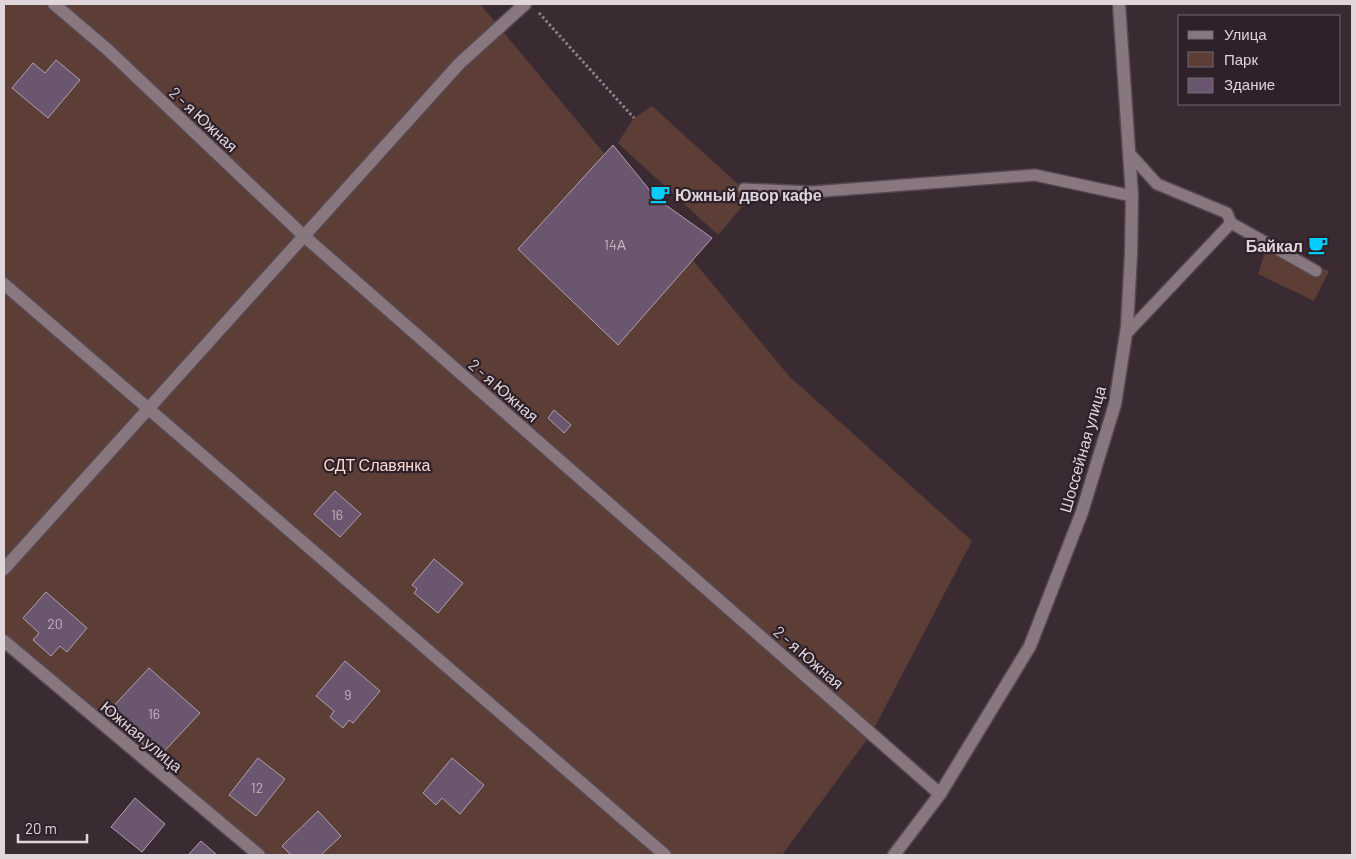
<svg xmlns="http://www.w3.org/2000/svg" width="1356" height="859" font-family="Barlow,sans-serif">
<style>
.green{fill:#5c3e36}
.building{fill:#6a566e;stroke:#aea1b0}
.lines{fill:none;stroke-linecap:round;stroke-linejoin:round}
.lane-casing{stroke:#554950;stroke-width:14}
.street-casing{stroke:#554950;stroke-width:15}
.secondary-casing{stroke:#554950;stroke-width:15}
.path{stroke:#8e8188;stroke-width:3;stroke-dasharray:2.5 2.5;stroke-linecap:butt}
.lane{stroke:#897780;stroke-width:11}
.street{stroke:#897780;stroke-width:12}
.secondary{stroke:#897780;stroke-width:12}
.labels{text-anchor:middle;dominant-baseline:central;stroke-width:4.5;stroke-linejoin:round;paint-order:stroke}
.number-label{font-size:14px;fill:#c2b5bf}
.street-label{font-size:16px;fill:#dfd5da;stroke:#2f2129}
.poi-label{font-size:16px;font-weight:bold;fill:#dfd5da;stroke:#2f2129;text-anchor:start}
.park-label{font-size:16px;fill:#ffd9cf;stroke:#2f2129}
</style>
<rect width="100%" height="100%" fill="#3a2b33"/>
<!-- green -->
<g class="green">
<path d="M4,4h476l309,372 183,165 -101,193 -89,121h-517l-261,-214z"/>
<path d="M652,106l99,90 -33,39 -100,-92 16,-25z"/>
<path d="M1268,243l61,28 -15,30 -56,-27z"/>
</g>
<!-- building -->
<g class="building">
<path d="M56,60l24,20 -32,38 -36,-30 21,-25 12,10z"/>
<path d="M613,145l43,53 56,40 -94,107 -100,-96z"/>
<path d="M554,410l17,15 -7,8 -16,-15z"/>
<path d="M335,491l26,23 -21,23 -26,-23z"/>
<path d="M434,559l29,24 -25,30 -24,-20 3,-4 -5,-4z"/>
<path d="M46,592l41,36 -20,24 -7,-6 -9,10 -18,-16 6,-7 -16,-15z"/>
<path d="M345,661l35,30 -27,32 -4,-3 -6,8 -13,-11 4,-6 -18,-15z"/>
<path d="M149,668l51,45 -42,45 -50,-46z"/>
<path d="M258,758l27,21 -29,37 -27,-21z"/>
<path d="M452,758l32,27 -24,29 -18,-16 -6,7 -13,-12z"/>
<path d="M135,798l30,26 -23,28 -31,-25z"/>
<path d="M318,811l23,25 -20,19h-30l-9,-9z"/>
<path d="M201,841l16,14h-29z"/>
</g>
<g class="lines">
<defs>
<g id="lane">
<path d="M1130,154l27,30 70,29 4,10"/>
<path d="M744,189l68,3 223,-17 97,21"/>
<path d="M1126,334l105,-111 85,48"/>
</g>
<g id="street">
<path d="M54,4l54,46 196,186 636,558"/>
<path d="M4,284l661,571"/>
<path d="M4,569l455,-505 66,-60"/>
<path d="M4,641l255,214"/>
</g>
<path id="secondary" d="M894,855l46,-61 90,-148 52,-134 33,-108 12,-77 4,-73 1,-58 -13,-192"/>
</defs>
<!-- lane casing -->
<use href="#lane" class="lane-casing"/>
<!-- street casing -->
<use href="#street" class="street-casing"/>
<!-- secondary casing -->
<use href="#secondary" class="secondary-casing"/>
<!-- path -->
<path class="path" d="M539,13l95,105"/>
<!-- lane -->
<use href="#lane" class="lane"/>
<!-- street -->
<use href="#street" class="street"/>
<!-- secondary -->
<use href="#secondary" class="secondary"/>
</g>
<!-- icons -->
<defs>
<symbol id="cafe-bare" viewBox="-9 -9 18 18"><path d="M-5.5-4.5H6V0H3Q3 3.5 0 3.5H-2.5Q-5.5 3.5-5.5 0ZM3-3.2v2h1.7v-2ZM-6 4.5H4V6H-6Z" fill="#05cbf9" stroke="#2f2129" stroke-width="2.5" paint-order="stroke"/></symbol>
</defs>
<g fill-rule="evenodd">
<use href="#cafe-bare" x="646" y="180" width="28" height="28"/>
<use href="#cafe-bare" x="1304" y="231" width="28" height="28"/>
</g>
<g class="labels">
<!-- number labels -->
<g class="number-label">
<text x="615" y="244">14А</text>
<text x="337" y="514">16</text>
<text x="55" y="623">20</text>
<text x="348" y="694">9</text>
<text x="154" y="713">16</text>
<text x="257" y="787">12</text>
</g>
<!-- street labels -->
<g class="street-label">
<text transform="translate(204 119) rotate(43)">2 - я Южная</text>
<text transform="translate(504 390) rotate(41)">2 - я Южная</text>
<text transform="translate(1082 449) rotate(-74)">Шоссейная улица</text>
<text transform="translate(809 657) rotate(41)">2 - я Южная</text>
<text transform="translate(142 736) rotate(40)">Южная улица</text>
</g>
<!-- poi labels -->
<g class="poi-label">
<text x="675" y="194">Южный двор кафе</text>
<text x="1303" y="245" text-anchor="end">Байкал</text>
</g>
<!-- park labels -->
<g class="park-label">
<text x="377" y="464">СДТ Славянка</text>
</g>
</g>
<!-- border -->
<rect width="1356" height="859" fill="none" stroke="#dfd5da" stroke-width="10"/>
<!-- legend -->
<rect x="1178" y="15" width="162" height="90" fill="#2f2129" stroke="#756970"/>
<rect x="1188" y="31" width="25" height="8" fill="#897780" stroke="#756970"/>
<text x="1224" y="40" font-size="15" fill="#dfd5da">Улица</text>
<rect x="1188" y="52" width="25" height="15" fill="#5c3e36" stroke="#756970"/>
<text x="1224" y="65" font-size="15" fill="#dfd5da">Парк</text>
<rect x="1188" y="78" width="25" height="15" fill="#6a566e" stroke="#756970"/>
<text x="1224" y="90" font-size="15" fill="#dfd5da">Здание</text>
<!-- scale -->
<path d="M18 834v8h69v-8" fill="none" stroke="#dfd5da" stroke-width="2.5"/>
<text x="25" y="834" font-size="15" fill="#dfd5da" stroke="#2f2129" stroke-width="4" paint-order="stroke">20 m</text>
</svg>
